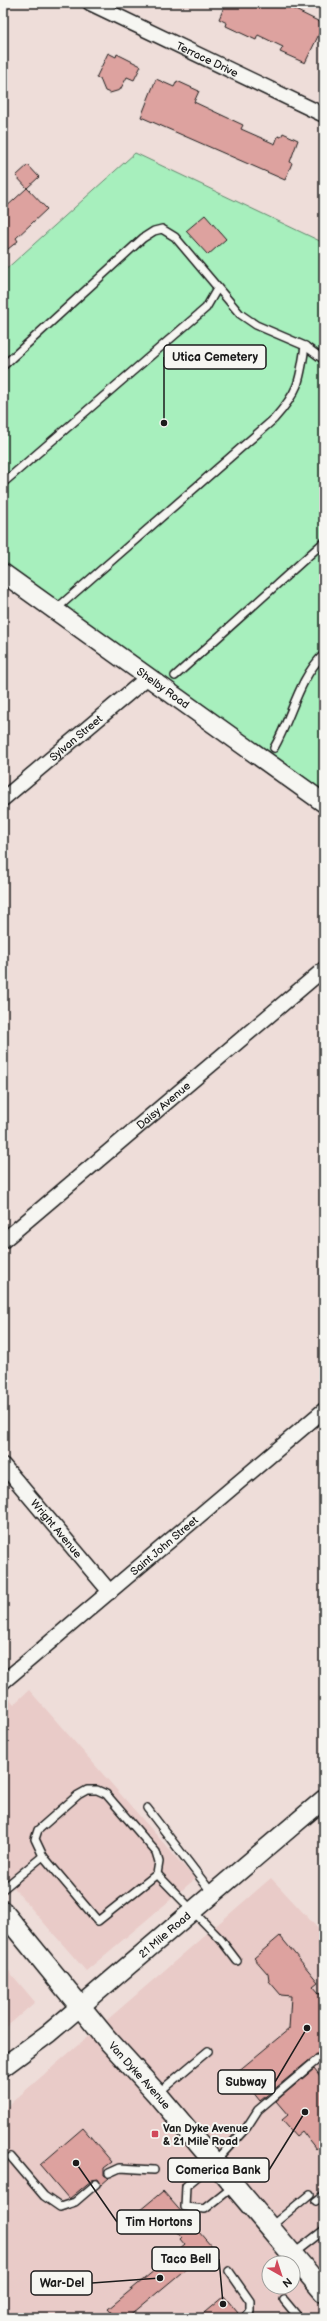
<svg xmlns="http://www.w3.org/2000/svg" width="327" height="2321" font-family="'Balsamiq Sans',sans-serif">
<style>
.built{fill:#e9cbc8;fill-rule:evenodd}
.green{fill:#a7efbd;stroke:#62866c}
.building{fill:#dda29f;stroke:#1c1c1c}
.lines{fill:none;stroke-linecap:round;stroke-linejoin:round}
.service-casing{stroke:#1c1c1c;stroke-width:10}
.minor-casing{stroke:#1c1c1c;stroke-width:17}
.tertiary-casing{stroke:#1c1c1c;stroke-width:21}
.secondary-casing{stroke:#1c1c1c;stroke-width:23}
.service{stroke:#f6f6f2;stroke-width:7}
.minor{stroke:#f6f6f2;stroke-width:14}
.tertiary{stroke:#f6f6f2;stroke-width:18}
.secondary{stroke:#f6f6f2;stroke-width:20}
.poi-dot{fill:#d1495b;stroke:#f6f6f2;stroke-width:1.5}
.labels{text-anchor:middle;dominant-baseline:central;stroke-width:4;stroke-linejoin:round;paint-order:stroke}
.street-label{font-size:11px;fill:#1c1c1c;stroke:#f6f6f2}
.poi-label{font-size:11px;font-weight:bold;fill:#1c1c1c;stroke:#f6f6f2;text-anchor:start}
.leader{fill:none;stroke:#1c1c1c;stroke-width:1.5}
.callout-dot{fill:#1c1c1c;stroke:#f6f6f2;stroke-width:1.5}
.callout{fill:#f6f6f2;stroke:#1c1c1c;stroke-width:1.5}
.callout-label{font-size:12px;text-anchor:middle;font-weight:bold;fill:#1c1c1c}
</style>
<rect width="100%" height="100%" fill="#eeddd9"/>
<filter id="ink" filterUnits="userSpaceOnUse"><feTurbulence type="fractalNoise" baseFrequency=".025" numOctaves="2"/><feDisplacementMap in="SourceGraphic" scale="8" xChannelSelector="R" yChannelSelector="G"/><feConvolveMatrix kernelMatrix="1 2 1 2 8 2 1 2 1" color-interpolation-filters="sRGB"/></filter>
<g filter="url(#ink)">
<!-- built -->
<g class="built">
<path d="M29,1690l166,189 -109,92 -83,-95v-185l11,13z"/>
<path d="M271,1878l53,57v383h-321v-208zM269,2263h24v24h-24z"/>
<path d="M3,1964l32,38 -32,28z"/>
</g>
<!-- green -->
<path class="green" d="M135,153l189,90v560l-321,-230v-301z"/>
<!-- building -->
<g class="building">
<path d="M226,3h55l43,21 -19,39 -25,-11 3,-5 -25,-12 -2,5 -30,-14 1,-3 -8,-4z"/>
<path d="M108,53l8,4 1,-3 24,12 -7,14 -7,-3 -7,13 -10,3 -5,-2 -5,-12 -4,-1z"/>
<path d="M156,79l18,8 3,-6 22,10 -5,11 49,23 -2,4 34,15 3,-8 3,1 2,-4 15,7 -8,22 2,1 -7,17 -144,-63z"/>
<path d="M28,165l11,12 -12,11 -11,-12z"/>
<path d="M27,188l20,21 -31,29 2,3 -15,12v-43z"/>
<path d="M205,215l21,24 -18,16 -22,-24z"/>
<path d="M280,1936l38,46 -5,4 11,13v49l-64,53 -23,-29 52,-43 2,-33 -10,-1 -12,-14 -1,-7 -14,-16z"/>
<path d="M314,2069l10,13v60l-8,7 -14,-18 -6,5 -14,-16 6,-5 -12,-14z"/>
<path d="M83,2128l29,34 -8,6v7l5,3 -8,7 -3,-6 -6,1 -23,19 -29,-34z"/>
<path d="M163,2191l49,56 -85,71h-11l-8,-9 77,-64 -5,-6 2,-2 -18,-22 -18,15 -13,-14z"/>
<path d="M224,2296l14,17 -6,5h-34z"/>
</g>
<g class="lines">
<defs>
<g id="service">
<path d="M3,366l140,-128 11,-7 8,-2 13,8 65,77 16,11 49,21 19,14"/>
<path d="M3,483l203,-175 11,-19"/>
<path d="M55,610l219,-191c25,-28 26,-38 31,-73"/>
<path d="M175,676l149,-134"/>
<path d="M274,748c18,-31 24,-69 50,-94"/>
<path d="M147,1808l65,85"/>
<path d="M43,1856l-8,-17 3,-9 40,-35 9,-5h10l9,4 50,58 3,10 -2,12"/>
<path d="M3,1889l40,-33 55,65 59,-47 64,66 16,21"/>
<path d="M158,2093l50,-42"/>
<path d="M11,2157l33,39 16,11 15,-5 21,-18"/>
<path d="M109,2173l11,-5 34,2"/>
<path d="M234,2186l-29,23 -20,-2 1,-21 28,-23 33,-36 11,-17 66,-56"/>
<path d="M316,2201l8,-6"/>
<path d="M270,2227l40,-33"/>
<path d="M293,2254l31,-24"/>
<path d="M229,2271l21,30v11l-6,6"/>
<path d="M284,2300l15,18"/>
</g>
<g id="minor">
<path id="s1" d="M90,3l234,112"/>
<path id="s2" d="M3,799l145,-122"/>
<path id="s3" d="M3,1241l321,-272"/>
<path id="s4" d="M3,1465l107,127"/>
<path id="s5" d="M3,1682l321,-272"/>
</g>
<g id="tertiary">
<path id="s6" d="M3,573l321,230"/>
<path id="s7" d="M3,2067l46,-34 275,-234"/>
</g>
<g id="secondary">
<path id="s8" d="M3,1912l103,126 51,56 167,198"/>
</g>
</defs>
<!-- service casing -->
<use href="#service" class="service-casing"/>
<!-- minor casing -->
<use href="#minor" class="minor-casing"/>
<!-- tertiary casing -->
<use href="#tertiary" class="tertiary-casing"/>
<!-- secondary casing -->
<use href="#secondary" class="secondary-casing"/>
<!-- service -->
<use href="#service" class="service"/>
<!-- minor -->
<use href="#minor" class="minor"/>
<!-- tertiary -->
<use href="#tertiary" class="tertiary"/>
<!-- secondary -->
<use href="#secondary" class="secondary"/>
</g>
</g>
<!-- markers -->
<rect class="poi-dot" x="151" y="2130" width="8" height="8" rx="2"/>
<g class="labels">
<!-- street labels -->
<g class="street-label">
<text stroke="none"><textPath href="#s1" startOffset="130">Terrace Drive</textPath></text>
<text stroke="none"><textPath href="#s6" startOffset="197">Shelby Road</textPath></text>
<text stroke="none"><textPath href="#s2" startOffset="95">Sylvan Street</textPath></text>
<text stroke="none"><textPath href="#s3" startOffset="210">Daisy Avenue</textPath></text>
<text stroke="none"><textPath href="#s4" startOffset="83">Wright Avenue</textPath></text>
<text stroke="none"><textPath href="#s5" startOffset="211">Saint John Street</textPath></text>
<text stroke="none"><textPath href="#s7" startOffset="209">21 Mile Road</textPath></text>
<text stroke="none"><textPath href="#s8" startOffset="213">Van Dyke Avenue</textPath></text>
</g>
<!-- poi labels -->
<g class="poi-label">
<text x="163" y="2128">Van Dyke Avenue<tspan x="163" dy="13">&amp; 21 Mile Road</tspan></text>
</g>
</g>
<!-- callouts -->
<path class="leader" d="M164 423L164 357M307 2028L275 2082M305 2112L269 2170M76 2163L117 2222M223 2304L219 2259M160 2278L92 2283"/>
<g class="callout-dot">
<circle cx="164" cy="423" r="4"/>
<circle cx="307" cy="2028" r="4"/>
<circle cx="305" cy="2112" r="4"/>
<circle cx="76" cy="2163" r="4"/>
<circle cx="223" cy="2304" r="4"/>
<circle cx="160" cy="2278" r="4"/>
</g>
<g class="callout">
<rect x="164" y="345" width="102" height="24" rx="4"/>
<rect x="218" y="2070" width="57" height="24" rx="4"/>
<rect x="168" y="2158" width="101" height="24" rx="4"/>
<rect x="117" y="2210" width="83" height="24" rx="4"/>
<rect x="152" y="2247" width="67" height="24" rx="4"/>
<rect x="31" y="2271" width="61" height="24" rx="4"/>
</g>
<g class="callout-label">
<text x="215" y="361">Utica Cemetery</text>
<text x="246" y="2086">Subway</text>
<text x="218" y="2174">Comerica Bank</text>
<text x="159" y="2226">Tim Hortons</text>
<text x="186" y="2263">Taco Bell</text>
<text x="62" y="2287">War-Del</text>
</g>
<!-- margin -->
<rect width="327" height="2321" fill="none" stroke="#f6f6f2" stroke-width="16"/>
<rect x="8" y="8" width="311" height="2305" fill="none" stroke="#1c1c1c" stroke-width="1.5" filter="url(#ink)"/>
<!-- north arrow -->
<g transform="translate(281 2275) rotate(141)"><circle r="19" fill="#f6f6f2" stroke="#9f9f9c"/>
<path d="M0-3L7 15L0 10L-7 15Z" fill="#d1495b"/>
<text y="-6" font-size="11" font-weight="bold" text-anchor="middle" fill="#1c1c1c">N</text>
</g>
</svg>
